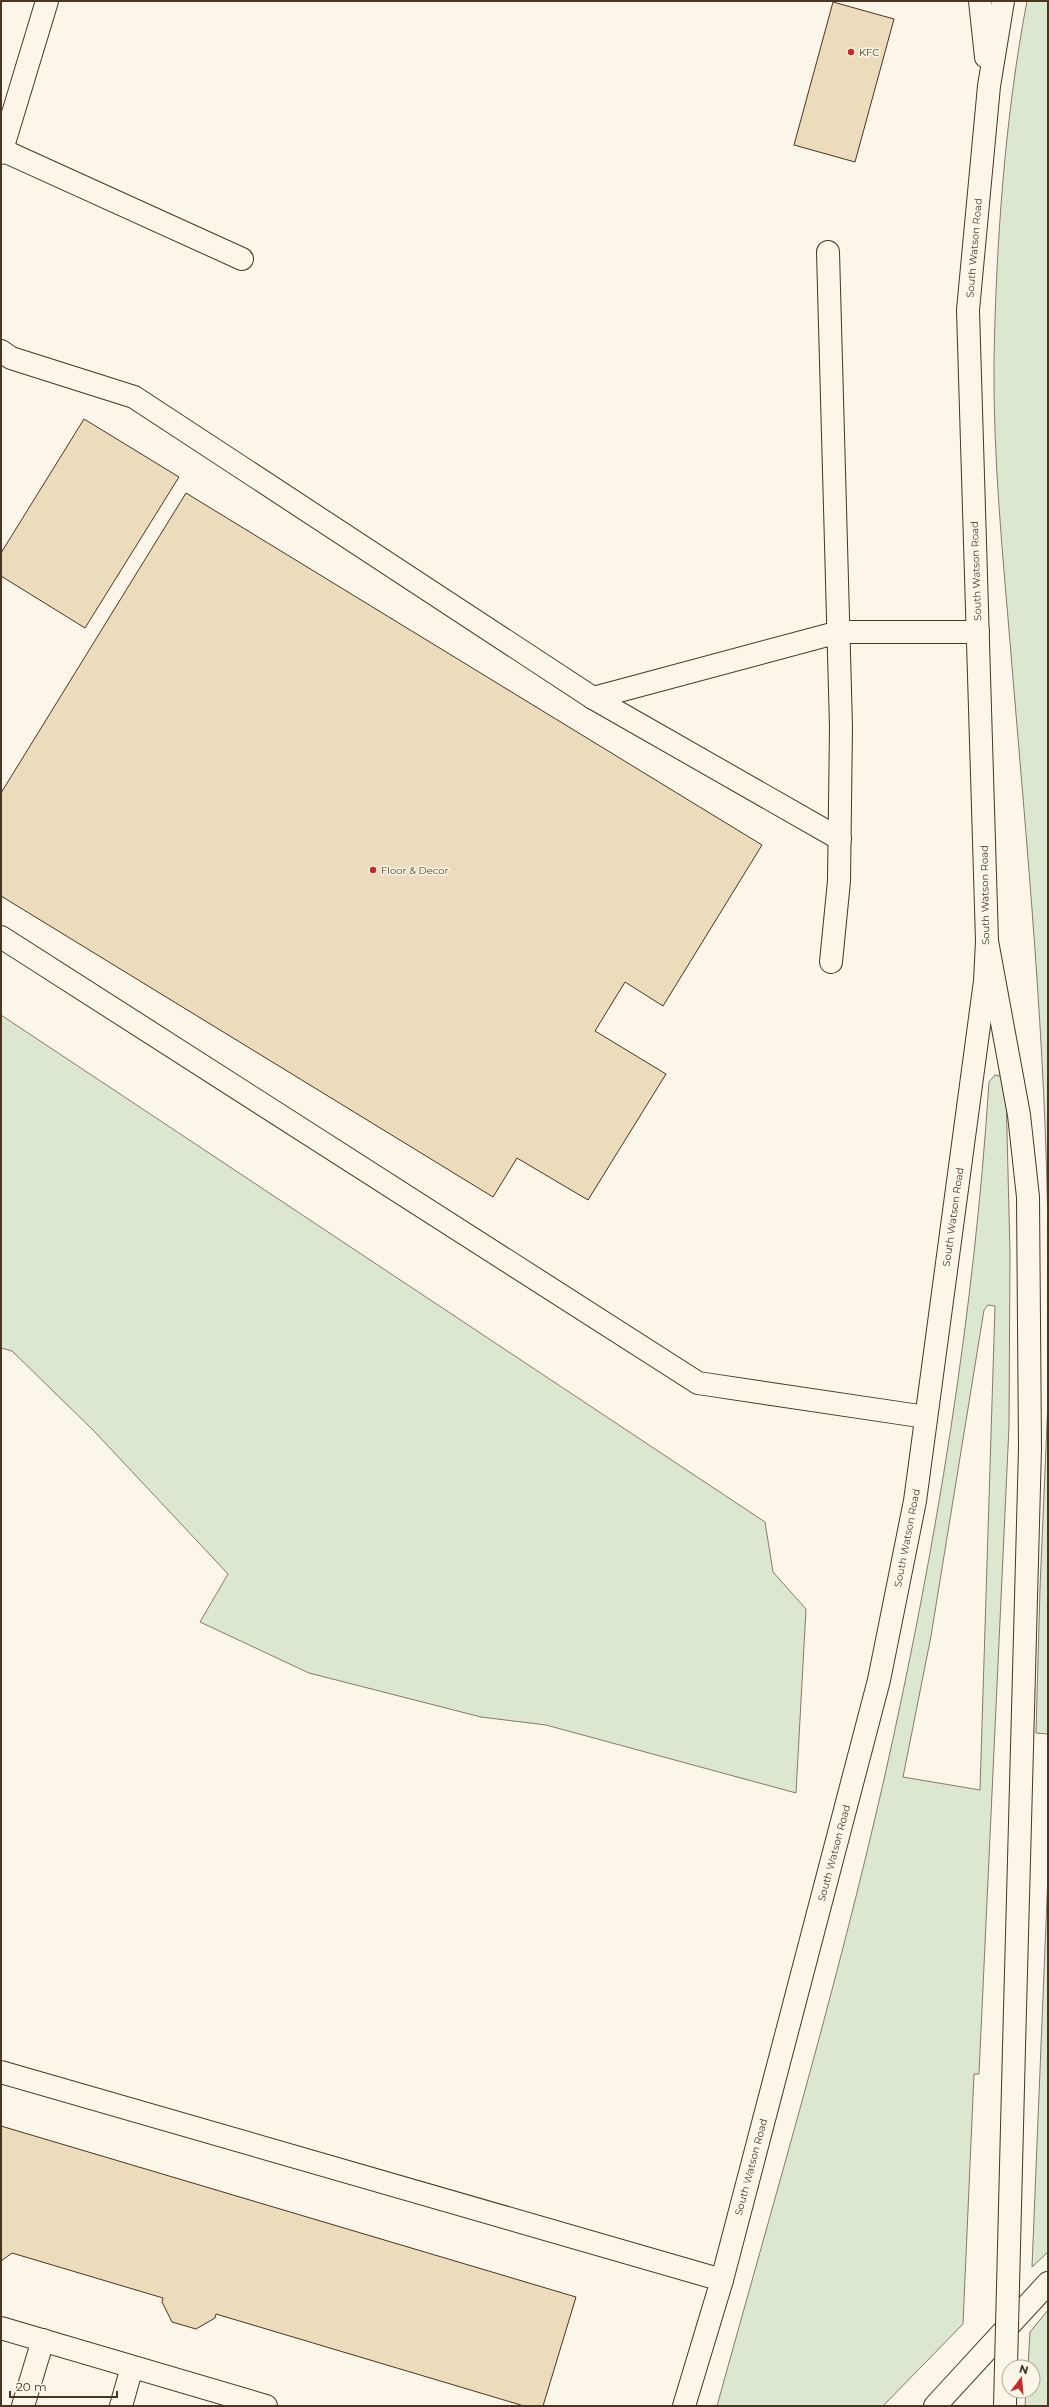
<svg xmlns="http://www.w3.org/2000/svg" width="1049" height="2407" font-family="Montserrat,sans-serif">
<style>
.green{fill:#dce7d0;stroke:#887966;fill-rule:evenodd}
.building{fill:#ecdcbc;stroke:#4a3520}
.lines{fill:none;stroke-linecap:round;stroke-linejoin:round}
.minor-casing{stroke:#4a3520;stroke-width:24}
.major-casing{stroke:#4a3520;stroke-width:24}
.highway-casing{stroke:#4a3520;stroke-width:24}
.minor{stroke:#fbf6e9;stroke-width:22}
.major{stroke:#fbf6e9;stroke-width:22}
.highway{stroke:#fbf6e9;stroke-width:22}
.highway-bridge-casing{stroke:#4a3520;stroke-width:24;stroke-linecap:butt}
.highway-bridge{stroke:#fbf6e9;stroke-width:22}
.poi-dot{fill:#c62828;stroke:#fbf6e9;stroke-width:1.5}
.labels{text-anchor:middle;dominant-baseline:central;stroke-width:3;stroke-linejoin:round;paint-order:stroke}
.poi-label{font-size:10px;fill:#4a3520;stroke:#fbf6e9;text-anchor:start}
.street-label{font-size:10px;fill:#4a3520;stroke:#fbf6e9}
</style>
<rect width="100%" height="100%" fill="#fbf6e9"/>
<!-- green -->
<g class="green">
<path d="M1027,1h21v1239c-2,-196 -21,-391 -37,-586 -8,-97 -18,-195 -17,-293 2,-117 11,-245 33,-360z"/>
<path d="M1,1015l764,507 8,50 33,37 -10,184 -250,-68 -65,-8 -172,-44 -109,-51 28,-48 -135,-144 -81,-79 -11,-3z"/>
<path d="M995,1075l8,2 3,14 4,162 -1,173 -30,648h-5l-11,250 -80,82h-166c58,-210 120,-419 168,-631 51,-228 89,-460 104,-693zM988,1305l7,1 -15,484 -77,-13 28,-141 53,-326z"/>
<path d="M1048,1400v334l-12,-1 4,-145z"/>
<path d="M1048,1874v378l-16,15z"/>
<path d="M1048,2310v96h-23l1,-15h7v-24h-5l2,-35z"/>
</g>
<!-- building -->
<g class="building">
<path d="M833,2l61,17 -39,143 -61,-17z"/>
<path d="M84,419l95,58 -94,151 -84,-52v-23z"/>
<path d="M186,493l576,352 -99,161 -38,-24 -30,49 71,43 -78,126 -71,-42 -24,39 -492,-301v-103z"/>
<path d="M1,2126l575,171 -33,109h-19l-308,-92 -1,4 -19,11 -24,-7 -10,-20 1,-4 -151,-45 -11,8z"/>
</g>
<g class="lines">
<defs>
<g id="minor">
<path d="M2,150l240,109"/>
<path d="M1,153l46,-152"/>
<path d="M828,252l13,475 -2,154 -8,81"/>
<path d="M1,351l10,7 123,39 459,301 247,141"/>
<path d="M593,698l246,-66h139"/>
<path d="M1,937l697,446 228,34"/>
<path d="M1,2072l721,208"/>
<path d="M1,2328l265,78"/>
<path d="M23,2406l20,-66"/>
<path d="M121,2406l11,-39"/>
</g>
<g id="major">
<path d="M980,1l6,56"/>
<path d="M684,2406l38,-126 157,-600 36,-179 70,-520 2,-40 -19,-631 21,-224 14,-85"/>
</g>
<g id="highway">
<path d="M987,941l32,174 9,82 2,251 -16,599"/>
<path d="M935,2406l113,-123"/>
</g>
</defs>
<!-- minor casing -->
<use href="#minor" class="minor-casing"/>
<!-- major casing -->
<use href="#major" class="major-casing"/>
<!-- highway casing -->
<use href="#highway" class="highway-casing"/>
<!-- minor -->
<use href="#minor" class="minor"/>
<!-- major -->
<use href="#major" class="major"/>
<!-- highway -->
<use href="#highway" class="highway"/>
<defs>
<path id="highway-bridge" d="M1005,2406l9,-359"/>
</defs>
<!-- highway-bridge casing -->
<use href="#highway-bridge" class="highway-bridge-casing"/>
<!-- highway-bridge -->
<use href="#highway-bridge" class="highway-bridge"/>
</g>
<!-- markers -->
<g class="poi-dot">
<circle cx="851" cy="52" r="4"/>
<circle cx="373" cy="870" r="4"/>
</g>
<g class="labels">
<!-- poi labels -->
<g class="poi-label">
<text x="859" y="52">KFC</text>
<text x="381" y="870">Floor &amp; Decor</text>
</g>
<!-- street labels -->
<g class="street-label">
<text transform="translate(974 248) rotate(-85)">South Watson Road</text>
<text transform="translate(976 571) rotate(-92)">South Watson Road</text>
<text transform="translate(985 895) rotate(-91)">South Watson Road</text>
<text transform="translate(953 1217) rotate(-82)">South Watson Road</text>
<text transform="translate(907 1538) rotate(-79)">South Watson Road</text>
<text transform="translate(834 1853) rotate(-75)">South Watson Road</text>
<text transform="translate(751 2167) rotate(-75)">South Watson Road</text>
</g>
</g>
<!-- border -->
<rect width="1049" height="2407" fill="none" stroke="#4a3520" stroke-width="4"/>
<!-- north arrow -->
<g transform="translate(1021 2379) rotate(16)"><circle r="19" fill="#fbf6e9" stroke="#b4a999"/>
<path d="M0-3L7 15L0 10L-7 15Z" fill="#c62828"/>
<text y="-6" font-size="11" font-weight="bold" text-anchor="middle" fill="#4a3520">N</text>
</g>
<!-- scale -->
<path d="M10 2391v6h107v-6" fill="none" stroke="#4a3520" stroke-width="2"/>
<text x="16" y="2391" font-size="12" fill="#4a3520" stroke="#fbf6e9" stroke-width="3" paint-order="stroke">20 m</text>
</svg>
